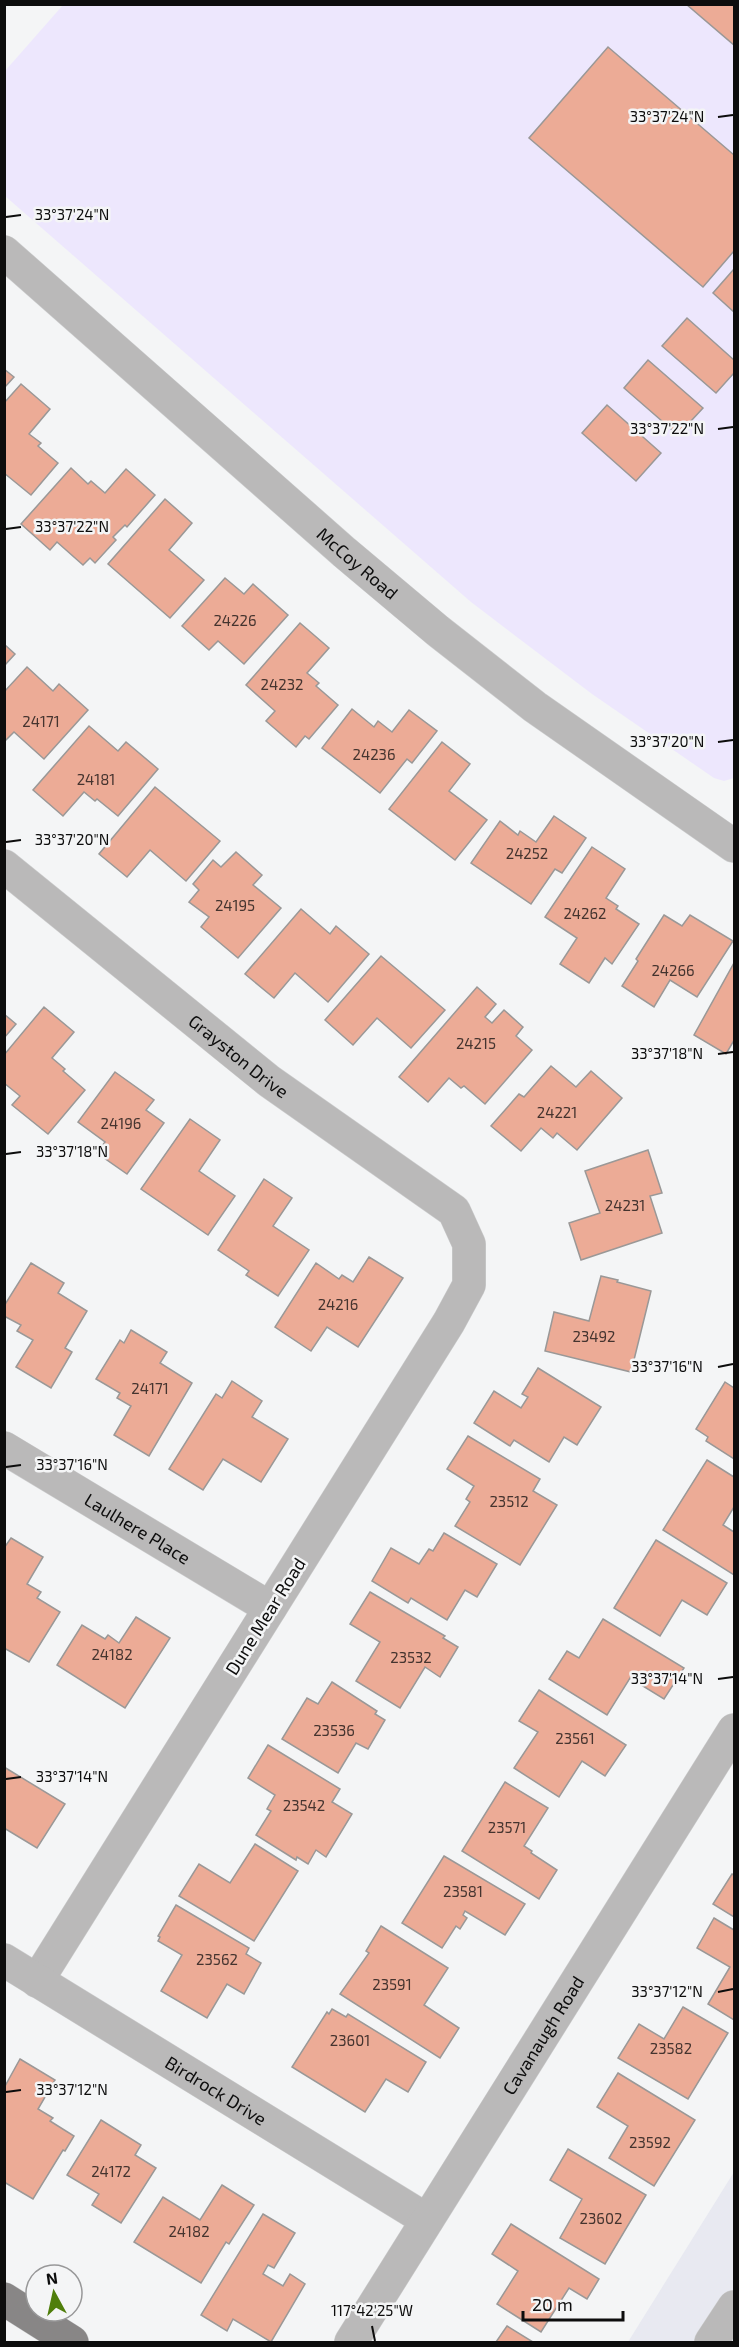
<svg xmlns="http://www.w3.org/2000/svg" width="739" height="2347" font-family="'Exo 2',sans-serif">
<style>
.built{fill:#e8e9f1}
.education{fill:#ede7fd}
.building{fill:#ecab96;stroke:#9a9897;stroke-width:1.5}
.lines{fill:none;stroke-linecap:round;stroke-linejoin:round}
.minor-casing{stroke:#cfd0d1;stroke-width:34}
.major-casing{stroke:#cfd0d1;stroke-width:34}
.minor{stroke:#bab9b9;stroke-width:33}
.major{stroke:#888686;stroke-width:33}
.ticks{fill:none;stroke:#0d0d0d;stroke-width:2}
.labels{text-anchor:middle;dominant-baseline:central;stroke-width:5;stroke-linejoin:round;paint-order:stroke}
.number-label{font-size:15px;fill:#45342f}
.street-label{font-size:18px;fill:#0d0d0d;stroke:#f4f5f6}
.ticks-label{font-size:15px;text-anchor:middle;fill:#0d0d0d;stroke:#f4f5f6;stroke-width:5;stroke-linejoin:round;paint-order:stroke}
</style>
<rect width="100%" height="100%" fill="#f4f5f6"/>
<!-- built -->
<path class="built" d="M734,2172v170h-106z"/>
<!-- education -->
<path class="education" d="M63,5h671v773l-10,3 -10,-3 -122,-84 -121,-92 -466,-406v-125z"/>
<!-- building -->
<g class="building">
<path d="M686,4h48v41z"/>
<path d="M608,47l126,108v96l-31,36 -174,-149z"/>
<path d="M734,269v43l-21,-19z"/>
<path d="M687,318l47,42v13l-18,20 -54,-47z"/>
<path d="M648,360l55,48 -25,27 -54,-47z"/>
<path d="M4,369l10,8 -10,11z"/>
<path d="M21,384l29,25 -21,25 12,9 -3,3 20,17 -27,32 -27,-22v-70z"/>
<path d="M607,405l54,48 -25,28 -54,-48z"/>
<path d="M71,468l17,16 3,-3 14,12 21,-24 29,26 -28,32 -2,-2 -12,12 3,3 -21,23 -5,-5 -7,7 -26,-23 -7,8 -29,-26z"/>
<path d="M165,499l27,24 -23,27 35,30 -34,38 -62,-54z"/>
<path d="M225,578l19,16 9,-10 35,31 -44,49 -26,-23 -9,9 -27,-24z"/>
<path d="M300,623l29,25 -22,25 12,10 -3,3 22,19 -29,34 -4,-3 -9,11 -30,-26 9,-10 -29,-26z"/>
<path d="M4,644l11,10 -11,12z"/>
<path d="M27,667l26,24 6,-7 29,26 -44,49 -30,-27 -10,10v-50z"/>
<path d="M352,709l22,18 4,-6 14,11 17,-22 28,21 -25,32 -5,-4 -27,34 -58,-45z"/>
<path d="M89,726l29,25 8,-9 32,27 -40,47 -21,-17 -2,2 -11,-9 -21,24 -30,-26z"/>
<path d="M442,742l28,22 -21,27 38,29 -32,40 -66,-51z"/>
<path d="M155,787l65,54 -34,40 -36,-31 -23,27 -28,-23z"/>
<path d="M554,816l32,22 -24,35 -7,-4 -24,35 -60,-41 29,-42 18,14 2,-4 16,11z"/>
<path d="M592,847l33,22 -19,29 12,8 -2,3 23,15 -27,40 -7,-6 -16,25 -29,-19 17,-26 -32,-21z"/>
<path d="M236,852l26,23 -9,10 28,23 -43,50 -37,-31 8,-10 -20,-15 10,-12 -6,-6 20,-24 8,7z"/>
<path d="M301,909l29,25 6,-8 33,28 -41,48 -33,-29 -21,25 -29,-24z"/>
<path d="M664,915l18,11 8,-11 43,26 -36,56 -27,-17 -16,27 -32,-21 16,-25 -2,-2z"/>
<path d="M381,956l64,54 -34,38 -34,-30 -24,27 -28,-25z"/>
<path d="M734,963v80l-1,-1 -7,12 -32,-19z"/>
<path d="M477,987l19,17 -11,13 7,6 12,-13 19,17 -7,9 16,14 -47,54 -21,-18 -3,2 -12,-10 -21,24 -29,-25z"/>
<path d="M44,1007l30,25 -22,26 13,11 -2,2 22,19 -37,44 -36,-29 8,-9 -16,-13v-28z"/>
<path d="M4,1014l12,10 -12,14z"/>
<path d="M551,1066l25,21 15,-16 31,27 -45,52 -20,-17 -4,5 -12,-10 -20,23 -30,-25 28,-32 5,3z"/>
<path d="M115,1072l39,28 -8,10 18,13 -37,51 -30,-21 8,-11 -27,-20z"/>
<path d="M190,1119l30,21 -21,31 36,25 -27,39 -67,-46z"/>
<path d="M648,1150l14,43 -12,3 12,37 -81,27 -12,-37 31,-10 -15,-42z"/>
<path d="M264,1179l28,19 -19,28 36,24 -31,46 -32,-21 3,-4 -31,-21z"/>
<path d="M369,1257l34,21 -45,69 -31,-20 -16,24 -36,-24 41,-64 23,16 3,-4 11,7z"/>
<path d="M31,1263l33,20 -6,10 29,18 -22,37 7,4 -21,36 -35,-21 17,-27 -16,-9 4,-6 -17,-9v-10z"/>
<path d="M601,1276l17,4 -1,2 34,9 -20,81 -86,-21 9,-39 35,9z"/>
<path d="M131,1330l36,22 -7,11 32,20 -43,73 -35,-21 17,-29 -14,-8 3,-5 -24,-14 24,-39 4,3z"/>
<path d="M538,1368l63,39 -24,38 -13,-8 -15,25 -35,-22 -4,6 -36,-23 20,-32 27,17 7,-11 -6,-3z"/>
<path d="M232,1381l30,20 -10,16 36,22 -27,43 -38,-23 -20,31 -34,-21 47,-75 6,4z"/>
<path d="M725,1382l9,6v71l-28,-18 2,-4 -12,-8z"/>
<path d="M468,1436l72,43 -7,12 24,14 -37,60 -65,-39 15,-24 -4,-3 8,-13 -27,-17z"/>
<path d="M707,1460l27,17v30l-11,18 11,7v43l-71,-45z"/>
<path d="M444,1533l53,31 -20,33 -12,-7 -18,30 -36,-22 -3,5 -36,-22 19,-33 28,16 10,-15 4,2z"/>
<path d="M11,1538l32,19 -16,27 14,8 -4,6 23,14 -31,50 -25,-14v-100z"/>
<path d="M656,1540l71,43 -20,32 -25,-15 -22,36 -46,-28z"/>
<path d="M370,1592l75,44 -2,2 15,9 -18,30 -15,-10 -25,41 -44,-27 24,-39 -30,-18z"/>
<path d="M136,1617l34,21 -45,70 -68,-43 25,-40 23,14 3,-4 11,8z"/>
<path d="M603,1619l81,49 -20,31 -34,-21 -23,37 -58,-36 18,-28 12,7z"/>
<path d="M332,1682l45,29 -2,3 10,6 -17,29 -12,-6 -18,30 -56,-34 25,-41 11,6z"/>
<path d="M539,1690l87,55 -21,31 -23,-15 -23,36 -45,-29 24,-36 -19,-11z"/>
<path d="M268,1745l72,44 -8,13 20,12 -26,43 -10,-7 -8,14 -11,-7 -1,3 -40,-25 15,-24 -4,-2 8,-14 -27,-17z"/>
<path d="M4,1767l61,37 -28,44 -33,-20z"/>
<path d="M505,1782l43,26 -24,38 8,5 -1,2 26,17 -18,29 -77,-48z"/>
<path d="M255,1844l43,27 -44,70 -75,-45 20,-32 31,19z"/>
<path d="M444,1856l81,48 -20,31 -40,-24 -2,4 4,3 -7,11 -4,-3 -14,22 -40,-25z"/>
<path d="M732,1874l2,1v42l-21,-13z"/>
<path d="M176,1905l73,43 -3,6 15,9 -17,31 -17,-10 -20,34 -46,-27 21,-36 -24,-14 2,-4 -2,-1z"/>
<path d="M714,1918l20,12v90l-26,-16 22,-37 -33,-19z"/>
<path d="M381,1926l67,42 -24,37 35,23 -19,30 -100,-64 29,-41 -3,-2z"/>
<path d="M683,2007l45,26 -40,66 -70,-41 21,-34 25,15z"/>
<path d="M332,2009l14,8 2,-3 78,48 -18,30 -22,-13 -21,33 -73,-45 35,-55 2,2z"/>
<path d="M20,2059l35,21 -17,29 15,9 -3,3 24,15 -9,15 -2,-1 -30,49 -29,-17v-94z"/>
<path d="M618,2073l77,47 -41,66 -45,-28 19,-32 -31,-19z"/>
<path d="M101,2120l40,25 -6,10 21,13 -35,55 -29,-18 7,-11 -32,-19z"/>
<path d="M568,2149l78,46 -41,69 -45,-26 22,-39 -32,-19z"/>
<path d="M222,2185l32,20 -25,39 -3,-2 -25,41 -67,-41 29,-45 37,23z"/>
<path d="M263,2214l32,19 -21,35 -6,-3 -5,9 20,12 7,-12 15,10 -34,58 -38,-23 -6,12 -26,-16z"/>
<path d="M511,2224l88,55 -12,20 -18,-11 -28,44 -44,-28 21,-33 -26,-17z"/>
<path d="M507,2326l26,16h-37z"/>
</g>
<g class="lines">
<defs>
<g id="minor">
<path id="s1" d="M4,252l340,300 94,79 97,76 199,139"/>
<path id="s2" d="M4,866l265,215 185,130 15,33v41l-20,37 -412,659"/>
<path id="s3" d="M4,1448l266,160"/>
<path id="s4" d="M4,1960l423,260"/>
<path id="s5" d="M351,2342l383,-612"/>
<path d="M711,2342l23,-35"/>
</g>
<path id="major" d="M4,2299l68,43"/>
</defs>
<!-- minor casing -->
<use href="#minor" class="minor-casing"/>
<!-- major casing -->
<use href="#major" class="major-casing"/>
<!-- minor -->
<use href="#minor" class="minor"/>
<!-- major -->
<use href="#major" class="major"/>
</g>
<!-- ticks -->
<path class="ticks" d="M718,117l15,-2M6,217l15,-2M718,429l15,-2M6,529l15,-2M718,742l15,-2M6,842l15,-2M718,1054l15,-2M6,1154l15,-2M718,1367l15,-3M6,1467l15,-2M718,1679l15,-2M6,1779l15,-2M718,1992l15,-3M6,2092l15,-2M372,2326l3,15"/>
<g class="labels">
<!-- number labels -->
<g class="number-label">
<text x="235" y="620">24226</text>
<text x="282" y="684">24232</text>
<text x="41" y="721">24171</text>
<text x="374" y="754">24236</text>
<text x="96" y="779">24181</text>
<text x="527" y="853">24252</text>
<text x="235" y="905">24195</text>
<text x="585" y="913">24262</text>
<text x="673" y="970">24266</text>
<text x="476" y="1043">24215</text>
<text x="557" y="1112">24221</text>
<text x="121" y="1123">24196</text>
<text x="625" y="1205">24231</text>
<text x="338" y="1304">24216</text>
<text x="594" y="1336">23492</text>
<text x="150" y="1388">24171</text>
<text x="509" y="1501">23512</text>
<text x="112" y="1654">24182</text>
<text x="411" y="1657">23532</text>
<text x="334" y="1730">23536</text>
<text x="575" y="1738">23561</text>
<text x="304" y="1805">23542</text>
<text x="507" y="1827">23571</text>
<text x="463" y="1891">23581</text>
<text x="217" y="1959">23562</text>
<text x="392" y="1984">23591</text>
<text x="350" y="2040">23601</text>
<text x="671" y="2048">23582</text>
<text x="650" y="2142">23592</text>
<text x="111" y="2171">24172</text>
<text x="601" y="2218">23602</text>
<text x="189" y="2231">24182</text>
</g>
<!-- street labels -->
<g class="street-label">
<text stroke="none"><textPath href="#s1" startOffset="471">McCoy Road</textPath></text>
<text stroke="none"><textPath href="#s2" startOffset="302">Grayston Drive</textPath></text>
<text stroke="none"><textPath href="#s3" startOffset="156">Laulhere Place</textPath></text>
<text transform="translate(265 1616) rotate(-58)">Dune Mear Road</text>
<text stroke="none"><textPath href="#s5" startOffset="362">Cavanaugh Road</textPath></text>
<text stroke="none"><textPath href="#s4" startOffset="249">Birdrock Drive</textPath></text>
</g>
</g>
<g class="ticks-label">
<text x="667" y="122">33°37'24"N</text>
<text x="72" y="220">33°37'24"N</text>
<text x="667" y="434">33°37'22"N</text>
<text x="72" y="532">33°37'22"N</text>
<text x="667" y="747">33°37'20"N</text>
<text x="72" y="845">33°37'20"N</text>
<text x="667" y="1059">33°37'18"N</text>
<text x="72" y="1157">33°37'18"N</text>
<text x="667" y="1372">33°37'16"N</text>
<text x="72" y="1470">33°37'16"N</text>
<text x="667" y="1684">33°37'14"N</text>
<text x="72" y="1782">33°37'14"N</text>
<text x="667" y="1997">33°37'12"N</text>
<text x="72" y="2095">33°37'12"N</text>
<text x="372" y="2316">117°42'25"W</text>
</g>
<!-- border -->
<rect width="739" height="2347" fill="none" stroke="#0d0d0d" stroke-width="12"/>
<!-- north arrow -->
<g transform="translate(54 2293) rotate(352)"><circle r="28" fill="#f4f5f6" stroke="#989899" stroke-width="1.5"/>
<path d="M0-4.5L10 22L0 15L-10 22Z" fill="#4f7e0b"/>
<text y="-9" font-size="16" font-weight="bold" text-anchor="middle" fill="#0d0d0d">N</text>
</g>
<!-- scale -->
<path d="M523 2311v9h100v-9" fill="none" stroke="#0d0d0d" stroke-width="3"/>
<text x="532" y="2311" font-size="18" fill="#0d0d0d" stroke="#f4f5f6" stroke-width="4.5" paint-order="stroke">20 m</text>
</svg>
